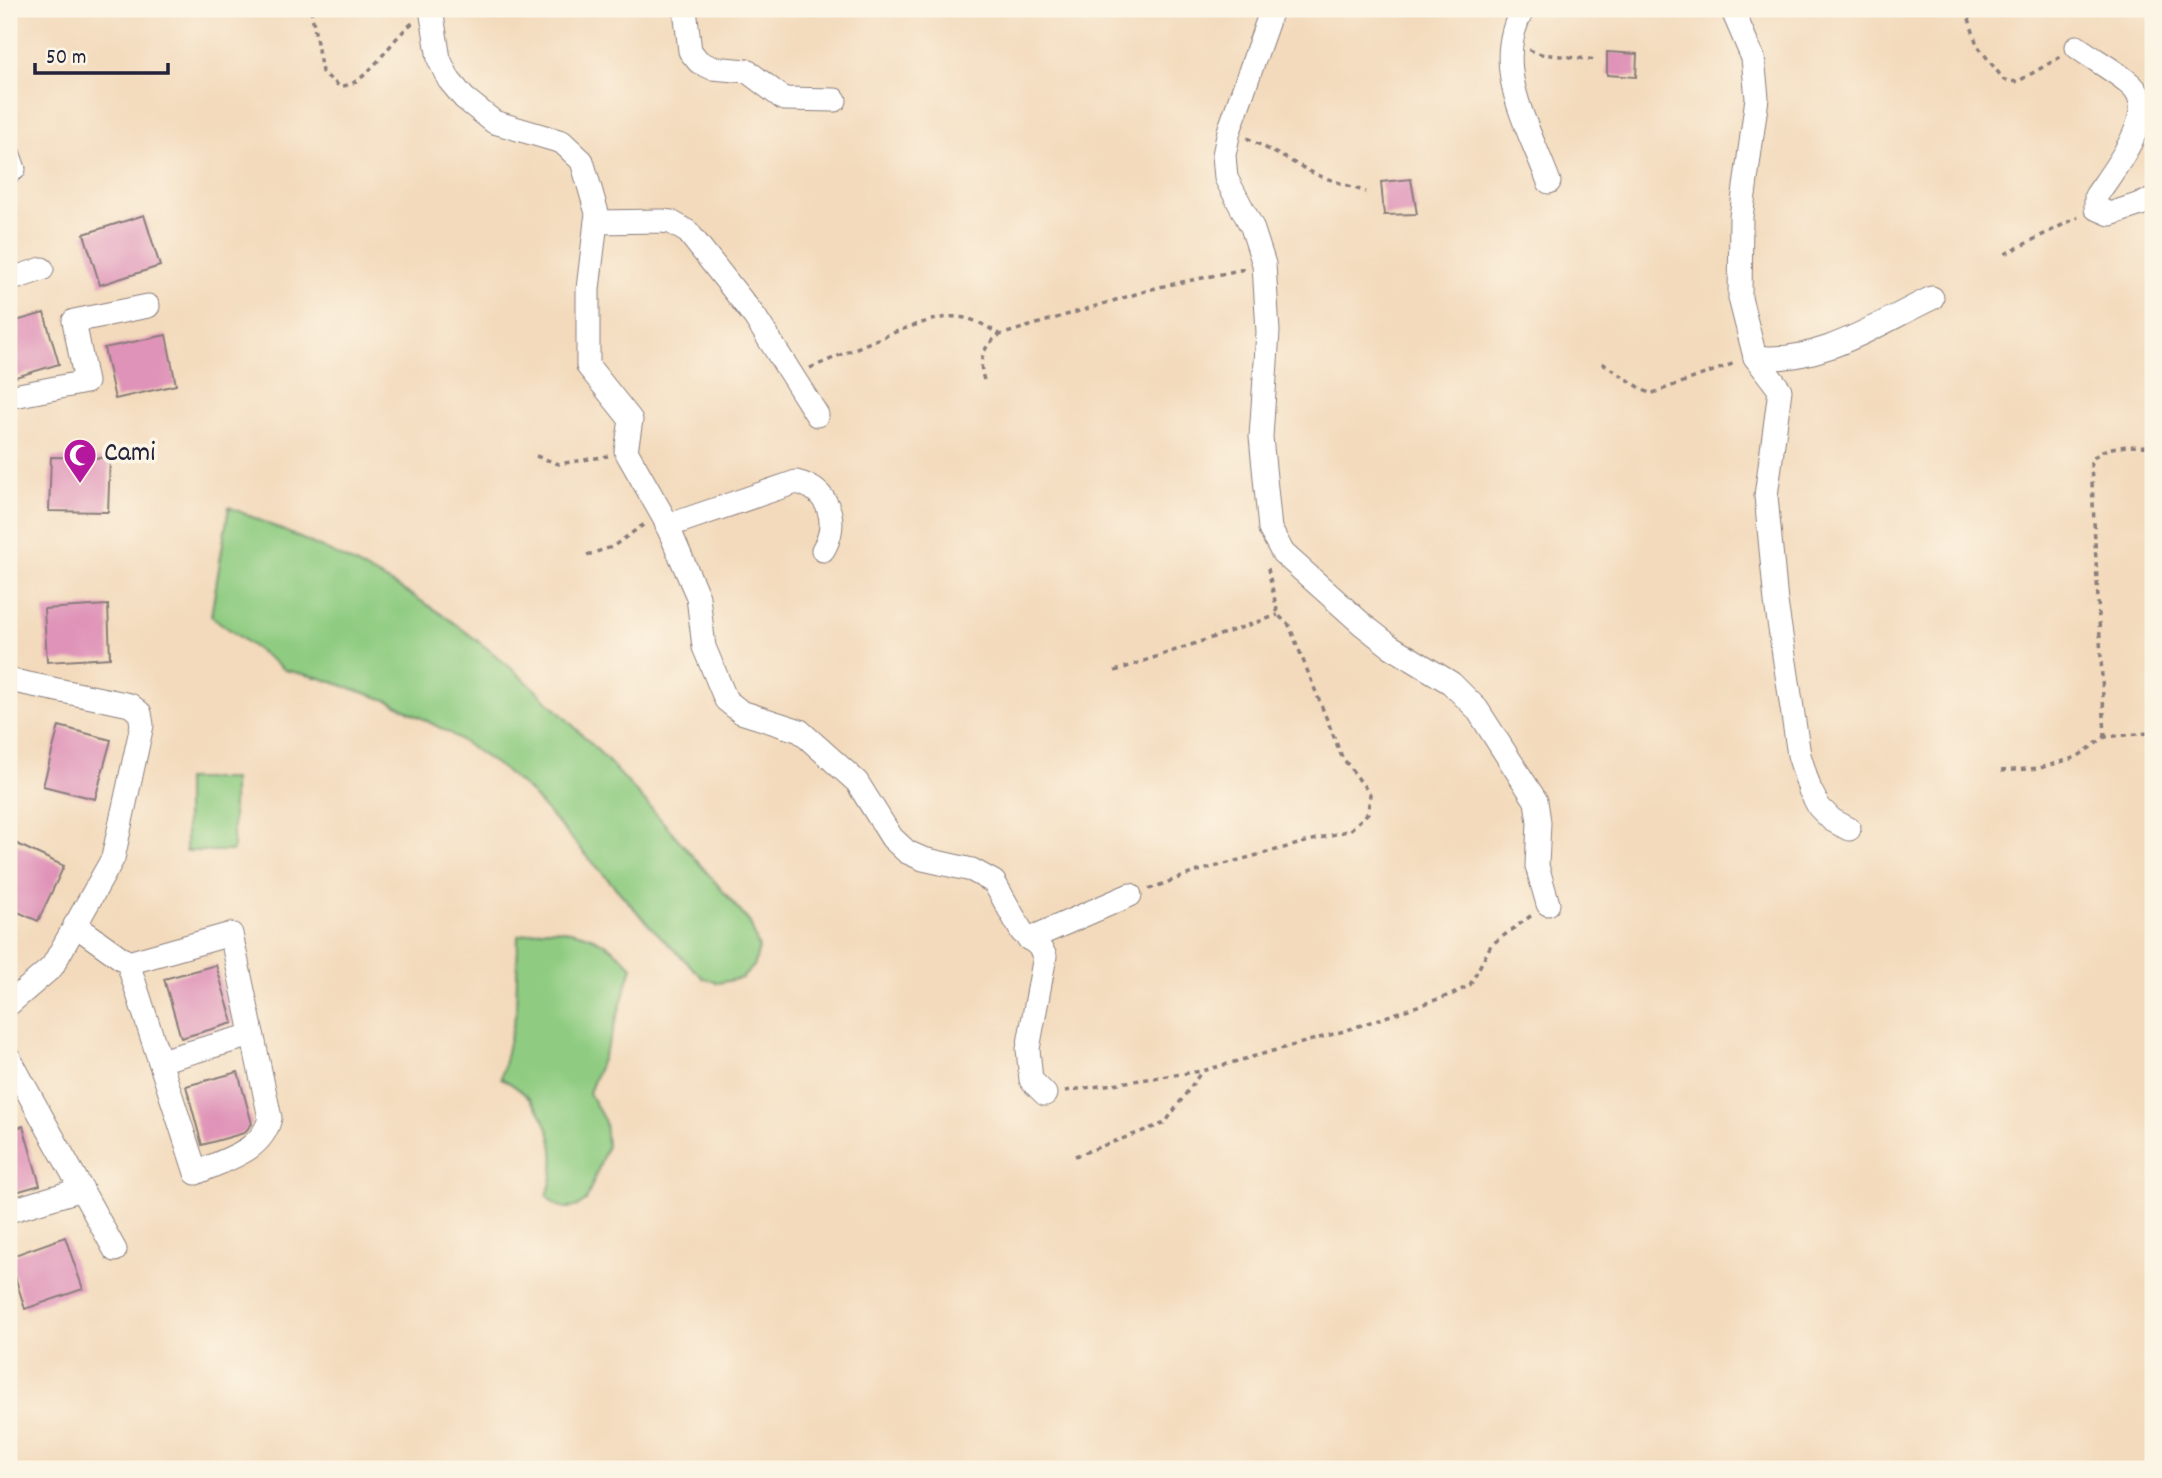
<svg xmlns="http://www.w3.org/2000/svg" width="2162" height="1478" font-family="Dekko,sans-serif">
<style>
.green{fill:#8fcc81;stroke:#58775e;stroke-width:2}
.building{fill:#df93b8}
.lines{fill:none;stroke-linecap:round;stroke-linejoin:round}
.minor-casing{stroke:#8a7e7c;stroke-width:25}
.path{stroke:#8a7e7c;stroke-width:3.5;stroke-dasharray:5 5;stroke-linecap:butt}
.minor{stroke:#fff;stroke-width:23}
.labels{text-anchor:middle;dominant-baseline:central;stroke-width:7;stroke-linejoin:round;paint-order:stroke}
.poi-label{font-size:28px;fill:#22223b;stroke:#fcf5e5;text-anchor:start}
</style>
<rect width="100%" height="100%" fill="#fcf5e5"/>
<filter id="ink" filterUnits="userSpaceOnUse"><feTurbulence type="fractalNoise" baseFrequency=".0143" numOctaves="2"/><feDisplacementMap in="SourceGraphic" scale="14" xChannelSelector="R" yChannelSelector="G"/><feConvolveMatrix kernelMatrix="1 2 1 2 8 2 1 2 1" color-interpolation-filters="sRGB"/></filter>
<filter id="wash" filterUnits="userSpaceOnUse"><feTurbulence type="fractalNoise" baseFrequency=".00686" numOctaves="4" result="noise"/><feDisplacementMap in="SourceGraphic" scale="28" xChannelSelector="R" yChannelSelector="G"/><feGaussianBlur stdDeviation="1.57" result="paint"/><feColorMatrix in="noise" values="0 0 0 0 0 0 0 0 0 0 0 0 0 0 0 0 0 1.4 0 .05"/><feComposite in="paint" operator="in"/></filter>
<g filter="url(#wash)">
<rect width="100%" height="100%" fill="#f3dabc"/>
<!-- green -->
<g class="green">
<path d="M229,507c75,32 151,64 218,111 115,81 212,198 303,305l9,25 -5,18 -12,12 -24,5 -15,-5 -55,-54 -119,-133 -25,-21 -54,-37 -61,-32 -69,-23 -35,-8 -74,-54z"/>
<rect x="186" y="779" width="47" height="72"/>
<path d="M546,929c36,0 63,12 86,38l-20,67 -23,59 16,29 2,24 -21,55c-14,11 -29,9 -39,-5 17,-49 0,-94 -46,-118l15,-66 2,-76z"/>
</g>
<g id="blocks">
<!-- building -->
<g class="building">
<path d="M1607,52l30,2 -1,23 -29,-2z"/>
<path d="M1411,179l6,35 -33,1 -3,-33z"/>
<path d="M144,215l16,51 -60,19 -16,-51z"/>
<path d="M44,313l15,51 -50,15v-56z"/>
<path d="M166,335l10,50 -61,14 -11,-51z"/>
<path d="M51,457l59,1 -2,54 -59,-1z"/>
<path d="M108,605l2,53 -63,4 -3,-53z"/>
<path d="M59,726l52,14 -16,59 -52,-13z"/>
<path d="M15,843l49,23 -26,55 -29,-13v-52z"/>
<path d="M216,965l17,58 -52,15 -17,-59z"/>
<path d="M238,1072l14,52 -8,9 -42,12 -16,-59z"/>
<path d="M23,1126l17,59 -31,9v-64z"/>
<path d="M65,1237l18,52 -58,20 -16,-52z"/>
</g>
</g>
</g>
<g filter="url(#ink)">
<use href="#blocks" fill-opacity="0" stroke="#8a7e7c" stroke-width="2"/>
<g class="lines">
<defs>
<g id="minor">
<path d="M431,9l8,50 10,21 15,18 30,24 68,20 20,19 15,52 -9,76v77l43,54 -5,31 38,67 34,79 6,50 22,53 15,12 59,19 57,51 35,56 15,14 16,7 49,11 22,12 28,50 16,13 7,11 -17,93 3,31 14,14"/>
<path d="M685,9l5,42 9,11 13,6 35,3 37,28 51,1"/>
<path d="M1272,9l-43,122 -5,24 2,23 26,49 12,37 4,68 -7,105 9,92 13,24 79,71 28,22 61,37 26,26 59,92 3,21 -2,44 11,38"/>
<path d="M1523,9c-33,57 5,116 26,173"/>
<path d="M1732,9l21,49 4,40 -16,119 -1,81 15,59 25,33 -14,106 10,106 23,153 11,35 9,17 13,13 17,9"/>
<path d="M2077,47c14,11 49,30 58,42 22,27 -23,83 -39,107v12l14,6 43,-14"/>
<path d="M9,155l5,14 -5,2"/>
<path d="M596,222l66,-1 9,1 17,10 67,85 62,98"/>
<path d="M9,280l33,-11"/>
<path d="M1755,357c63,8 122,-33 177,-59"/>
<path d="M9,397l77,-15 -12,-61 74,-15"/>
<path d="M667,526l129,-44c33,7 44,40 27,68"/>
<path d="M9,680l121,25 10,8 2,12 -29,133 -61,109 -43,37"/>
<path d="M75,925l53,38 68,210c29,-14 66,-21 74,-55l-39,-184 -103,29"/>
<path d="M1029,939l101,-44"/>
<path d="M9,1058l106,192"/>
<path d="M160,1061l92,-26"/>
<path d="M9,1211l73,-22"/>
</g>
</defs>
<!-- minor casing -->
<use href="#minor" class="minor-casing"/>
<!-- path -->
<g class="path">
<path d="M311,9l11,63 17,14c28,2 51,-48 75,-64"/>
<path d="M1966,9l11,36 27,35 13,2 45,-26"/>
<path d="M1529,50l12,4 57,6"/>
<path d="M1247,138l70,37 49,17"/>
<path d="M2005,254l73,-37"/>
<path d="M1602,363l48,31 85,-31"/>
<path d="M810,368c33,-13 117,-55 149,-51 16,2 27,9 40,17"/>
<path d="M984,380c-6,-19 -2,-34 16,-45l159,-48 86,-18"/>
<path d="M536,456l23,8 49,-8"/>
<path d="M587,555l25,-8 34,-24"/>
<path d="M1115,671l163,-56"/>
<path d="M2105,737l-14,-274c9,-21 43,-16 62,-17"/>
<path d="M2001,771l39,-3 37,-11 28,-20 44,-4"/>
<path d="M1149,889l46,-17 155,-42 18,-17 2,-19 -28,-37 -53,-132 -11,-10 -11,-51"/>
<path d="M1065,1091l137,-20 142,-40 109,-37 17,-9 21,-40 41,-30"/>
<path d="M1075,1156l90,-33 37,-52"/>
</g>
<!-- minor -->
<use href="#minor" class="minor"/>
</g>
</g>
<!-- icons -->
<defs>
<symbol id="mosque-pin" viewBox="-11 -11 22 30"><path d="M0 17L-7.5 6A9.5 9.5 0 1 1 7.5 6Z" fill="#b5179e" stroke="#fcf5e5"/><path d="M3.5-4.9A6 6 0 1 0 3.5 4.9A5 5 0 1 1 3.5-4.9Z" fill="#fff"/></symbol>
</defs>
<g fill-rule="evenodd">
<use href="#mosque-pin" x="61" y="436" width="38" height="52"/>
</g>
<g class="labels">
<!-- poi labels -->
<g class="poi-label">
<text x="104" y="455">Cami</text>
</g>
</g>
<!-- margin -->
<rect width="2162" height="1478" fill="none" stroke="#fcf5e5" stroke-width="35"/>
<!-- scale -->
<path d="M35 63v10h133v-10" fill="none" stroke="#22223b" stroke-width="3.5"/>
<text x="46" y="63" font-size="21" fill="#22223b" stroke="#fcf5e5" stroke-width="5" paint-order="stroke">50 m</text>
</svg>
